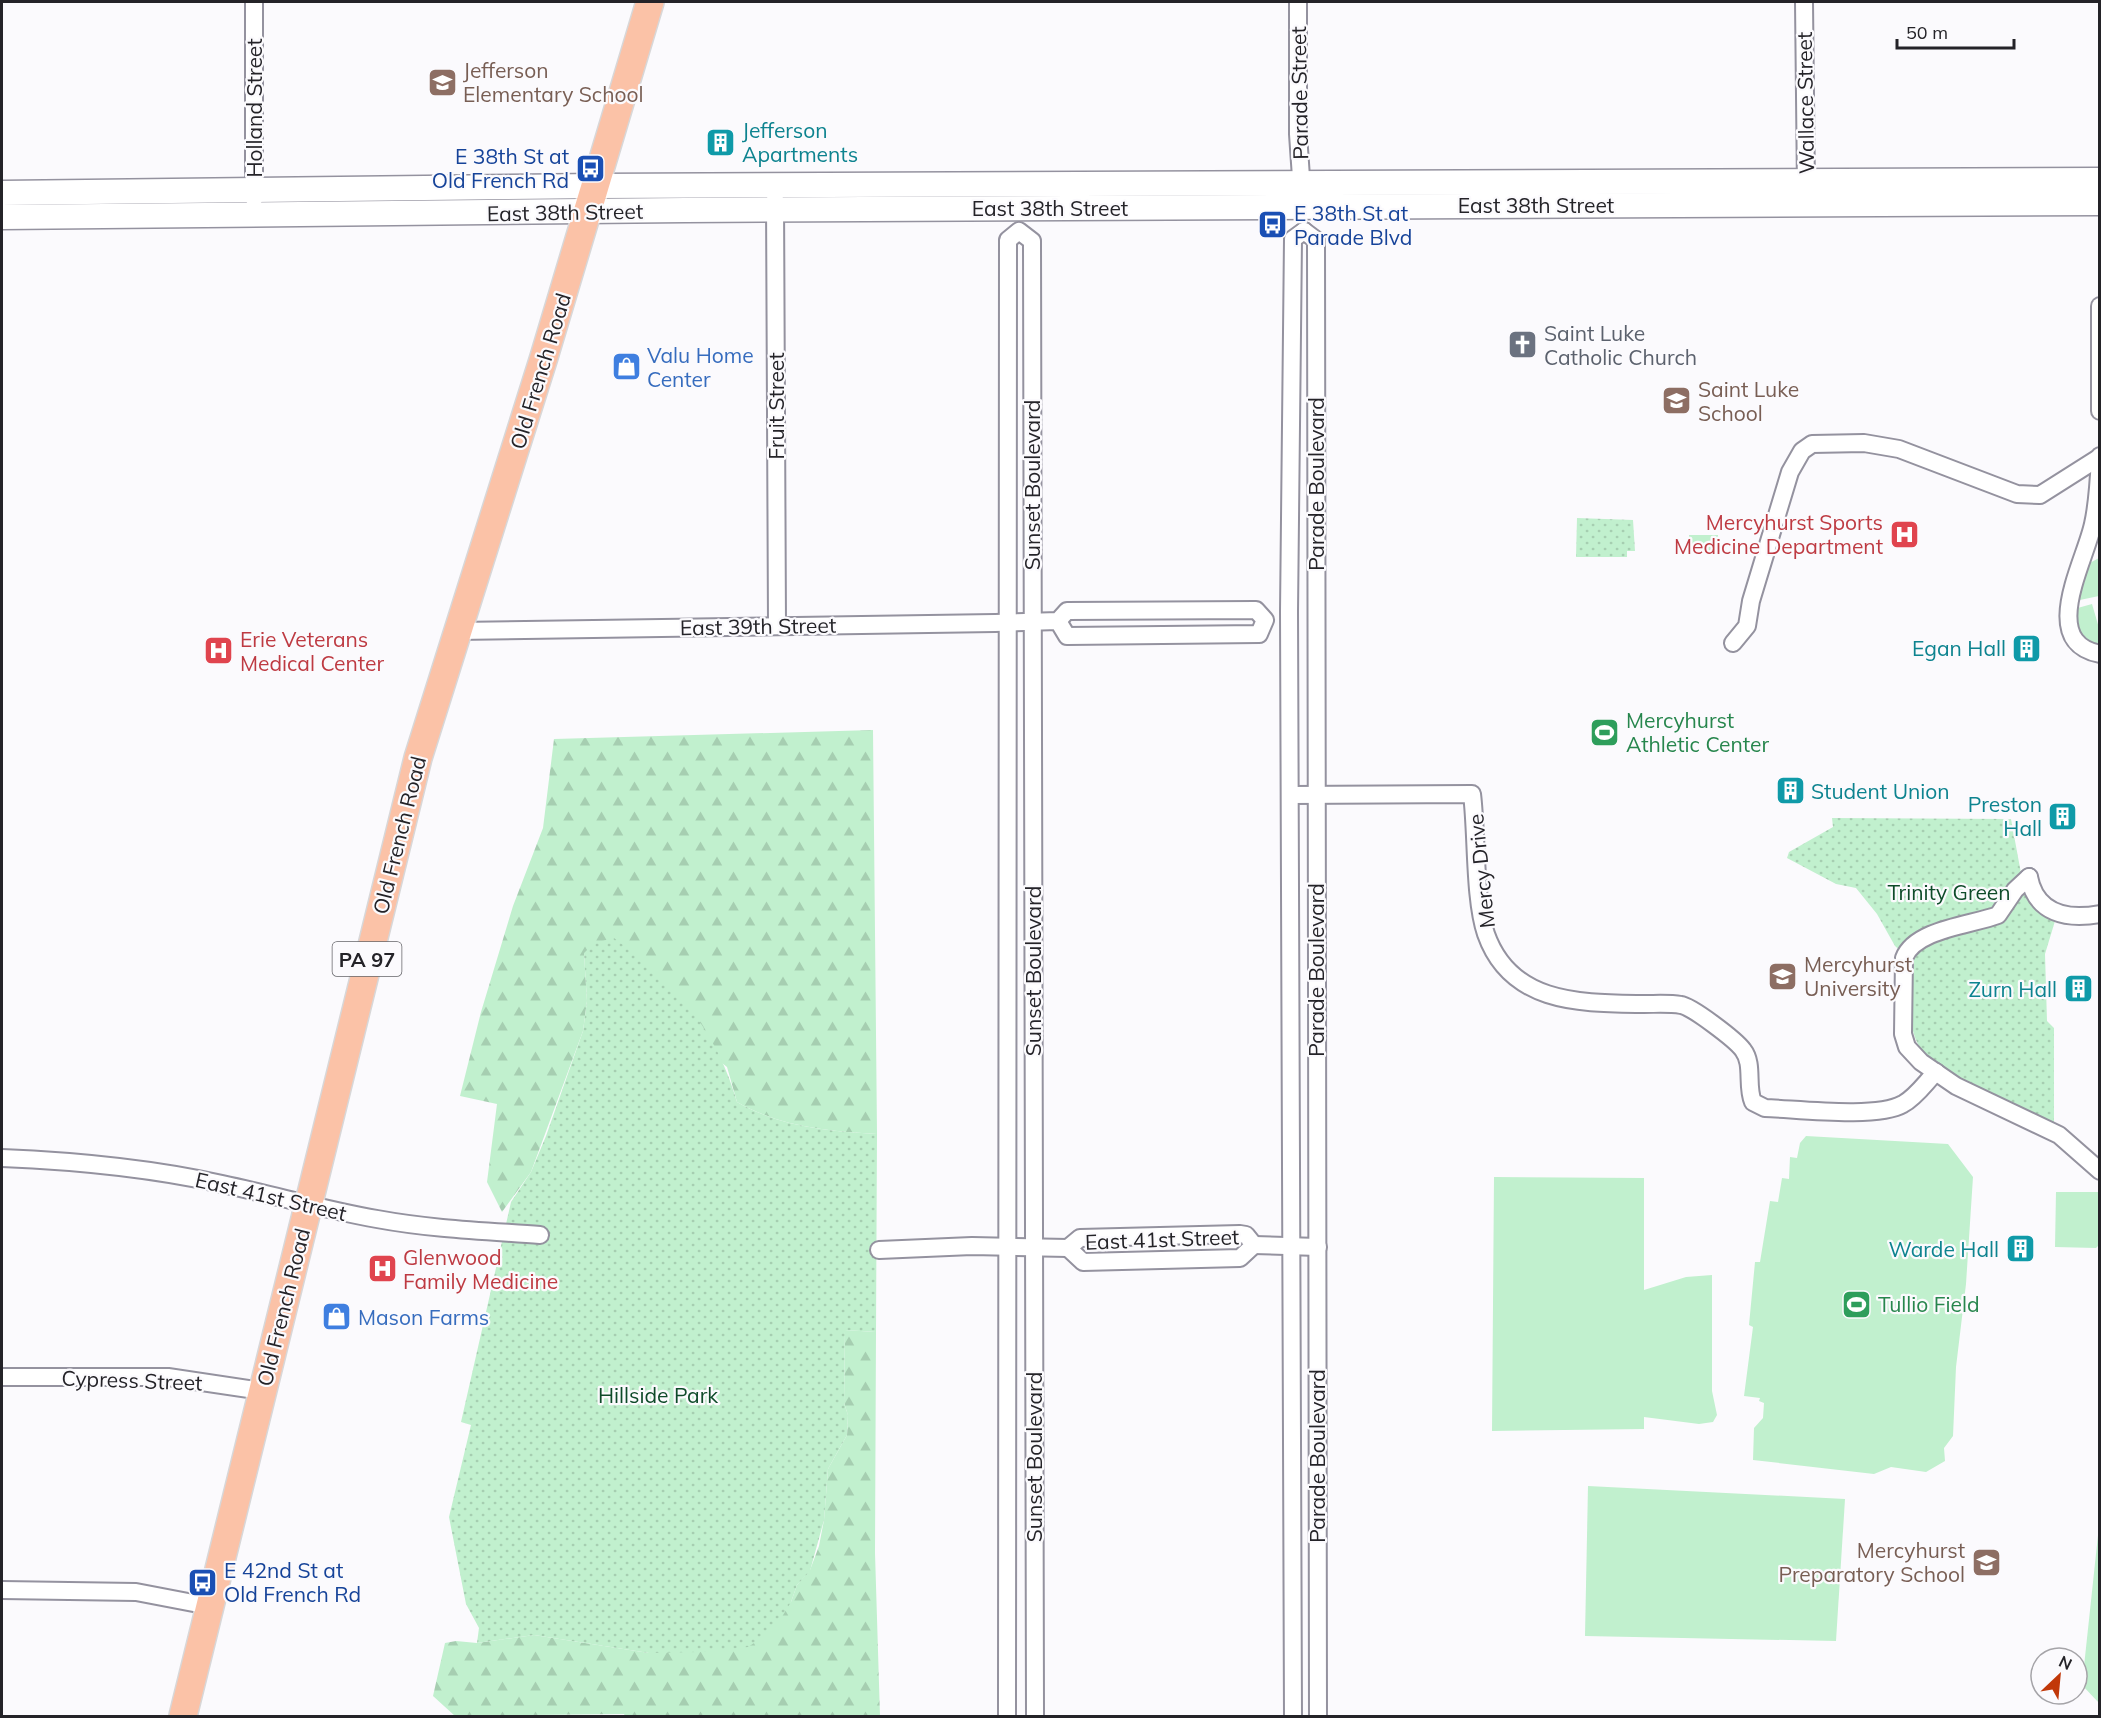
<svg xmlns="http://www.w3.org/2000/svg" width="2101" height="1718" font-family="Mulish,sans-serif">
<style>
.grass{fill:#c1f0ce}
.forest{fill:url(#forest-firs)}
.park{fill:url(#park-dots)}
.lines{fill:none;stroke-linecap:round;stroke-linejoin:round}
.street-casing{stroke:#94929f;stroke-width:20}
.secondary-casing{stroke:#94929f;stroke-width:27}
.primary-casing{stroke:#d8d7d8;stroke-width:30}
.street{stroke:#fff;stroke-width:16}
.secondary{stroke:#fff;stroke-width:24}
.primary{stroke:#fbc2a7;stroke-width:27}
.labels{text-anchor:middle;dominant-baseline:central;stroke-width:4.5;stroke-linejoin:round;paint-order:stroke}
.shield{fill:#fbfafd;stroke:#646468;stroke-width:1.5}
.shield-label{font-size:20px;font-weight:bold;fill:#242328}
.education-label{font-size:21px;fill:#785e54;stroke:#fbfafd;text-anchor:start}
.street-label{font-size:21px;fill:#242328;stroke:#fbfafd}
.culture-label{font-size:21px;fill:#0d838f;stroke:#fbfafd;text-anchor:end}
.transit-label{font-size:21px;fill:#164399;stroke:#fbfafd;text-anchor:start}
.worship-label{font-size:21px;fill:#5b616d;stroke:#fbfafd;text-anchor:start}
.shop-label{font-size:21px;fill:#366cbe;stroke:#fbfafd;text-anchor:start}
.health-label{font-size:21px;fill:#be3a42;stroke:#fbfafd;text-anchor:start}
.leisure-label{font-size:21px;fill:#27864d;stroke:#fbfafd;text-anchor:start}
.park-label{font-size:21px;fill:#0e4b29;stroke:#fbfafd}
</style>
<defs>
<pattern id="forest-firs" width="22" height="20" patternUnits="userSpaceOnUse" patternTransform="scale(1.5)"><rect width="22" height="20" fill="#c1f0ce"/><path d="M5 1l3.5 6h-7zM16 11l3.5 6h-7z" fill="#a6ceb1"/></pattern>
<pattern id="park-dots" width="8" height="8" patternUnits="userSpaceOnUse" patternTransform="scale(1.5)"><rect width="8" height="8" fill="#c1f0ce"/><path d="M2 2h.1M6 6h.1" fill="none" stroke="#a6ceb1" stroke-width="1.8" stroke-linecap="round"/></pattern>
</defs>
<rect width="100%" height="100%" fill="#fbfafd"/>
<!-- grass -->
<g class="grass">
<path d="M1689,535h29v17l-29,-1z"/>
<path d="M2099,558v38l-24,5 11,-36z"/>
<path d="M2092,604l7,24v20l-21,-14 -4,-25z"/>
<path d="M1806,1136l142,8 25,33 -7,107 -10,83 -3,69 -9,12 1,13 -19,11 -35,-5 -17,7 -121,-14 1,-32 9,-10 1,-15 -5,-2 1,-3 -16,-2 9,-69 -4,-2 6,-63h5l10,-61 8,1 4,-24 7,1 1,-22 7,1 3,-15z"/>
<path d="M1494,1177l150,1v112l42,-13 26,-2v116l5,24 -4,7 -14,2 -55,-7v12l-152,2z"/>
<path d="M2056,1192h42l1,53 -3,3 -41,-1z"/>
<path d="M1588,1486l257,13 -9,142 -251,-5z"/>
<path d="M2099,1526v177l-17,-18z"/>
</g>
<!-- forest -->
<g class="forest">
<path d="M873,730l4,404c-50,-3 -96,-7 -140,-32l-10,-35 -143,-114 3,48 -4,30 -52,141 -29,40 -15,-30 10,-78 -37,-8 21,-84 32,-106 30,-78 11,-89z"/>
<path d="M845,1330l31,2 -1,221 5,163h-255l-1,-2 -169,2 -22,-20 12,-53 11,-2 21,2 57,-8 115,18 142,-51 6,-17 13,-15 9,-24 5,-26 4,-51 19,-34 1,-20 -4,-12z"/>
</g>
<!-- park -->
<g class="park">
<path d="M1577,518l56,2 2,31h-8v6h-51z"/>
<path d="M1832,818l179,1 14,76 7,10 23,16 -10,33 2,67 7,7v96c-35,-13 -112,-47 -133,-75 -15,-21 -13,-63 -7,-86l-19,-17 -18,-32 -21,-26 -20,-4 -49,-26 2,-6 44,-25z"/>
<path d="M614,938c61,45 101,89 123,164 44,25 90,29 140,32l-1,198 -31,-2 -1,73 4,12 -1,20 -19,34 -4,51 -14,51 -13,14 -6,17 -17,28 -26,17 -49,5 -50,1 -115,-18 -57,8 2,-15 -13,-24 -17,-87 22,-92 -10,-3 50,-220 20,-30 15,-36 37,-105 4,-30 -3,-48 10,-10z"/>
</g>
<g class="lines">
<defs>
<g id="street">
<path d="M254,2v197"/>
<path d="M1298,2v132l4,58"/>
<path d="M1804,2l2,188"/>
<path d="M775,199l2,426"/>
<path d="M1304,231l12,9 2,1476"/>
<path d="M2100,306v105"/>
<path d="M2100,456c-1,22 -2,46 -7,68 -8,38 -55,118 7,130"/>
<path d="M457,631l538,-8 63,-2 9,-10 189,-1 9,10 -6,14 -192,2 -9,-15"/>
<path d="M1733,643l14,-17 4,-25 39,-129 12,-21 10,-7 52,-1 35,6 118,45 23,1 60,-38"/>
<path d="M1291,795l181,-1c5,40 2,105 14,140 25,71 96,69 158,70 12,0 25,-1 37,1 10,1 55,35 62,45 11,14 3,36 10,52l12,6c32,1 112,11 138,-4 13,-7 23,-22 33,-32"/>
<path d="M2029,877l-14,13 -17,25c-26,10 -83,14 -94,43l-1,76 4,13 14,15 35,24 103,49 41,36"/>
<path d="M2029,877c7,37 38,43 71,37"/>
<path d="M2,1158c73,3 148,10 220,26 52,11 103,26 155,35 54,10 108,12 163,16"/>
<path d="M1240,1234l6,1 8,10 -14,13 -157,4 -15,-14 12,-10z"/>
<path d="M1254,1245l64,2"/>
<path d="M879,1250l93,-4 96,2"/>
<path d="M2,1377h166l94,14"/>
<path d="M2,1590l134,2 73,14"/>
<path d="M1007,1716l1,-1476 11,-9 13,10 3,1475"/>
<path d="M1293,1716l-4,-1104 4,-373 11,-8"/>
</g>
<g id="secondary">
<path d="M2,193l594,-7 1504,-6"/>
<path d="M2,217l683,-7 1415,-7"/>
</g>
<path id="primary" d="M183,1716l235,-958 126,-401 106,-355"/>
</defs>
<!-- street casing -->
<use href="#street" class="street-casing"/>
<!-- secondary casing -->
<use href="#secondary" class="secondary-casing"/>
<!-- primary casing -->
<use href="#primary" class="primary-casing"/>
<!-- street -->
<use href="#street" class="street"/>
<!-- secondary -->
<use href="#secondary" class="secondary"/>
<!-- primary -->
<use href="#primary" class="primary"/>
</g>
<!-- icons -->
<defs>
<symbol id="school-square" viewBox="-11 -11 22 22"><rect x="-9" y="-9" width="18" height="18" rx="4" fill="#8d6e63" stroke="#fbfafd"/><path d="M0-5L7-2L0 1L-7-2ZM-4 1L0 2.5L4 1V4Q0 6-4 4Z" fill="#fff"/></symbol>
<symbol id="building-square" viewBox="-11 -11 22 22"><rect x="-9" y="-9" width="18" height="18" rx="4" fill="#0f9aa8" stroke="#fbfafd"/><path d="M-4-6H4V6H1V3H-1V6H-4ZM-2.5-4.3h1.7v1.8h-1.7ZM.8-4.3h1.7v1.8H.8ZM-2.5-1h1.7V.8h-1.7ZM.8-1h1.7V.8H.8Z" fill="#fff"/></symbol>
<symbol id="bus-square" viewBox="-11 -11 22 22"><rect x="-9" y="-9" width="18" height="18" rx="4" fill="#1a4fb4" stroke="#fbfafd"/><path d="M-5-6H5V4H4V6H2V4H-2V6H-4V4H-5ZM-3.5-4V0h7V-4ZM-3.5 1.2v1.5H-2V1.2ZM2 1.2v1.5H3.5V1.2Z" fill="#fff"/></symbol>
<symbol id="church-square" viewBox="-11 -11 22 22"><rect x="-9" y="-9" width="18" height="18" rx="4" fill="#6b7280" stroke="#fbfafd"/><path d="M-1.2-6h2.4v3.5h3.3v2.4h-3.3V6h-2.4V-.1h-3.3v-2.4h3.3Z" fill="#fff"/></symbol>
<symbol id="shop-square" viewBox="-11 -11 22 22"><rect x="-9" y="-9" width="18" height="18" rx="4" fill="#3f7fe0" stroke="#fbfafd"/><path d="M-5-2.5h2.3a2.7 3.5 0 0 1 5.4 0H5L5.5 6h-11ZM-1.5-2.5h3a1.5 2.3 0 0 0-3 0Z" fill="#fff"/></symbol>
<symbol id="hospital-square" viewBox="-11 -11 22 22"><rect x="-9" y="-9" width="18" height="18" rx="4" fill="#e0444e" stroke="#fbfafd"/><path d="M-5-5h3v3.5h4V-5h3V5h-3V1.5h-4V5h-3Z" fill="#fff"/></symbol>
<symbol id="stadium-square" viewBox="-11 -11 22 22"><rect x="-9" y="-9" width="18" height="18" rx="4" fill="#2e9e5b" stroke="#fbfafd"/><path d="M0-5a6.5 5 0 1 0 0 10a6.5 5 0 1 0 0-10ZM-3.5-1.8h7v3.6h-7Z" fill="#fff"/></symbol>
<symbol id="university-square" viewBox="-11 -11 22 22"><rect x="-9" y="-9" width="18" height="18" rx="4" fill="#8d6e63" stroke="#fbfafd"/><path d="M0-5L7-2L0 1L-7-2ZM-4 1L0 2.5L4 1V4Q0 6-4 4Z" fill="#fff"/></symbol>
</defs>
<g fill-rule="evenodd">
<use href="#school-square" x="426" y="66" width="33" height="33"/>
<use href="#building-square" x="704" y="126" width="33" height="33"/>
<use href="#bus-square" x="574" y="152" width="33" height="33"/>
<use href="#bus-square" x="1256" y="208" width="33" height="33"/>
<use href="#church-square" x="1506" y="328" width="33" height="33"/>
<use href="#shop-square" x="610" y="350" width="33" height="33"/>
<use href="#school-square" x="1660" y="384" width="33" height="33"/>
<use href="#hospital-square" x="1888" y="518" width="33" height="33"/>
<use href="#building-square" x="2010" y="632" width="33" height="33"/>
<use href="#hospital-square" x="202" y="634" width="33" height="33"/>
<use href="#stadium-square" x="1588" y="716" width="33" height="33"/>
<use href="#building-square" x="1774" y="774" width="33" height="33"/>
<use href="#building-square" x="2046" y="800" width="33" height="33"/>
<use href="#university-square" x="1766" y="960" width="33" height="33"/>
<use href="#building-square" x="2062" y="972" width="33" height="33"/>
<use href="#building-square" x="2004" y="1232" width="33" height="33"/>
<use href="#hospital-square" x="366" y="1252" width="33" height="33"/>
<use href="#stadium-square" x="1840" y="1288" width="33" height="33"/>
<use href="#shop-square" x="320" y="1300" width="33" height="33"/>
<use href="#school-square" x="1970" y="1546" width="33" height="33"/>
<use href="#bus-square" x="186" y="1566" width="33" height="33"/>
</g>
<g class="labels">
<!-- shield labels -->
<rect class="shield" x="332.5" y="942" width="69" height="34" rx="4.5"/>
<g class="shield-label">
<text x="367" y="959">PA 97</text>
</g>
<!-- education labels -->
<g class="education-label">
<text x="463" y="70">Jefferson<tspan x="463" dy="24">Elementary School</tspan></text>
<text x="1698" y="389">Saint Luke<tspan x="1698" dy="24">School</tspan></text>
<text x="1804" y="964">Mercyhurst<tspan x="1804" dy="24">University</tspan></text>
<text x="1965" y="1550" text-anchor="end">Mercyhurst<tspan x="1965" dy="24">Preparatory School</tspan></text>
</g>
<!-- street labels -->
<g class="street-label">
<text transform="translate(1299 93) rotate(-91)">Parade Street</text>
<text transform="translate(1805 103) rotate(-91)">Wallace Street</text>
<text transform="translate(254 108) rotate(-90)">Holland Street</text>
<text x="1536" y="205">East 38th Street</text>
<text x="1050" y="208">East 38th Street</text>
<text transform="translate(565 212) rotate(-1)">East 38th Street</text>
<text transform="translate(540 371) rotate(-73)">Old French Road</text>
<text transform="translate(776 406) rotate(-90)">Fruit Street</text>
<text transform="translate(1316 484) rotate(-90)">Parade Boulevard</text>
<text transform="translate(1032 485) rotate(-90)">Sunset Boulevard</text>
<text transform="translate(758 626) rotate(-1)">East 39th Street</text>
<text transform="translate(399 835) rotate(-76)">Old French Road</text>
<text transform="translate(1481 871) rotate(-96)">Mercy Drive</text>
<text transform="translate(1316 970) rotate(-90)">Parade Boulevard</text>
<text transform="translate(1033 971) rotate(-90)">Sunset Boulevard</text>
<text transform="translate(271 1196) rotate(13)">East 41st Street</text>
<text transform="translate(1162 1239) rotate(-2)">East 41st Street</text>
<text transform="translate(283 1307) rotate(-76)">Old French Road</text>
<text transform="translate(132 1380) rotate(2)">Cypress Street</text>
<text transform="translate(1317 1456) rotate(-90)">Parade Boulevard</text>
<text transform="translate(1034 1457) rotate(-90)">Sunset Boulevard</text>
</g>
<!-- culture labels -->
<g class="culture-label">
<text x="742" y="130" text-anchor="start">Jefferson<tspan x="742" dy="24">Apartments</tspan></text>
<text x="2006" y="648">Egan Hall</text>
<text x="1811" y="791" text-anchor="start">Student Union</text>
<text x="2042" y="804">Preston<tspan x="2042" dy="24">Hall</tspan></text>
<text x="2057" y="989">Zurn Hall</text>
<text x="1999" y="1249">Warde Hall</text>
</g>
<!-- transit labels -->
<g class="transit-label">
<text x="569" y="156" text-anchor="end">E 38th St at<tspan x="569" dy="24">Old French Rd</tspan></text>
<text x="1294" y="213">E 38th St at<tspan x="1294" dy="24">Parade Blvd</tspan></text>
<text x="224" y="1570">E 42nd St at<tspan x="224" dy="24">Old French Rd</tspan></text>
</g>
<!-- worship labels -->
<g class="worship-label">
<text x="1544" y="333">Saint Luke<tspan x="1544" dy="24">Catholic Church</tspan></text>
</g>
<!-- shop labels -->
<g class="shop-label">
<text x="647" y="355">Valu Home<tspan x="647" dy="24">Center</tspan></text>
<text x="358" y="1317">Mason Farms</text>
</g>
<!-- health labels -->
<g class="health-label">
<text x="1883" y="522" text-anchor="end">Mercyhurst Sports<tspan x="1883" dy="24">Medicine Department</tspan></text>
<text x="240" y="639">Erie Veterans<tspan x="240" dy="24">Medical Center</tspan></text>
<text x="403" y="1257">Glenwood<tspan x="403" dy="24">Family Medicine</tspan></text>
</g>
<!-- leisure labels -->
<g class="leisure-label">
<text x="1626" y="720">Mercyhurst<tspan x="1626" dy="24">Athletic Center</tspan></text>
<text x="1878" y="1304">Tullio Field</text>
</g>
<!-- park labels -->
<g class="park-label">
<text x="1949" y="892">Trinity Green</text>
<text x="658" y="1395">Hillside Park</text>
</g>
</g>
<!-- border -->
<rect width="2101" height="1718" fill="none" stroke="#242328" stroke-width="6"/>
<!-- north arrow -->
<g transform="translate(2059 1676) rotate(26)"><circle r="28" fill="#fbfafd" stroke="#a5a4a8" stroke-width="1.5"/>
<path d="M0-4.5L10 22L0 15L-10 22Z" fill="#c13809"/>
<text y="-9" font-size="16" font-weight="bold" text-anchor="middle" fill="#242328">N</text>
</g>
<!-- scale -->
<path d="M1897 39v9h117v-9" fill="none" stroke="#242328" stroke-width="3"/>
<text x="1906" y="39" font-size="18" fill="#242328" stroke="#fbfafd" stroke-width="4.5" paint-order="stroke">50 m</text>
</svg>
